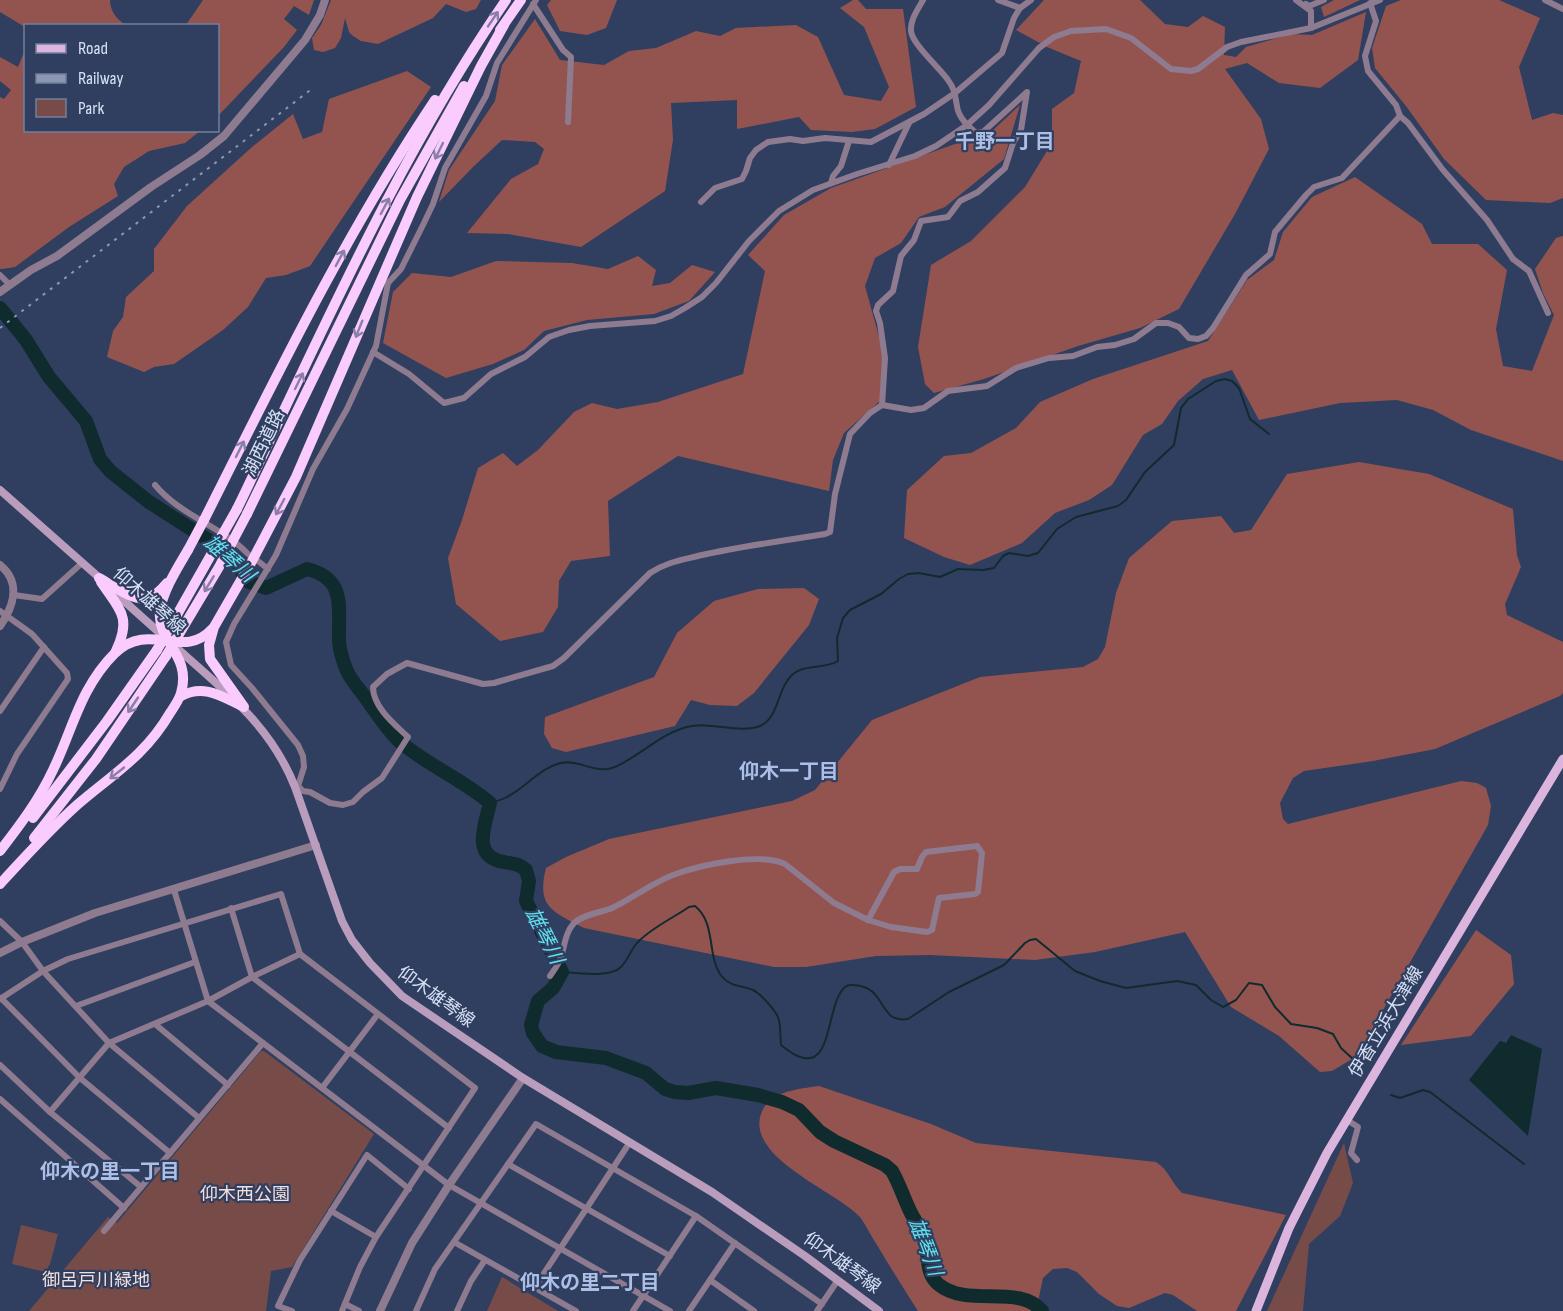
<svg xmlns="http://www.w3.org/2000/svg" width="1563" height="1311" font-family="'Sofia Sans Condensed','Noto Sans JP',sans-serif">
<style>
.green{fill:#774c48}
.forest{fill:#935450}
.water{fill:#102b2e}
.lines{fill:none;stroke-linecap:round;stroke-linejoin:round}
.stream{stroke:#102b2e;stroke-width:2}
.river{stroke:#102b2e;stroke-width:14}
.minor{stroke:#8f7b90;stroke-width:6}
.tertiary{stroke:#8f7b90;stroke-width:8}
.secondary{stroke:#ba9cbc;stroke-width:8}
.primary{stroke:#dcb5de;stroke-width:9}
.motorway{stroke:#facbfd;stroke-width:10}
.rail{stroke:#8c98b2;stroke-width:2;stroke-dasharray:3 6;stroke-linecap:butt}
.motorway-bridge{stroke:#facbfd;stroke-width:10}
.oneway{stroke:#8b7ea7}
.labels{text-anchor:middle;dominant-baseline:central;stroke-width:4.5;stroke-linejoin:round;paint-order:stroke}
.street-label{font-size:18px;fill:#d6e0f5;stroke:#303f60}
.park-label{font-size:18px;fill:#f3dedc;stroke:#303f60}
.neighbourhood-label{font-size:20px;font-weight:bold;fill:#abbfe7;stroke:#303f60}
.water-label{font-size:20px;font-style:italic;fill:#5fe0ed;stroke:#303f60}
</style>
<rect width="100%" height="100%" fill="#303f60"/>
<!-- green -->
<g class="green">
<path d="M261,1051h3l110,83 -82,133 -21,4 -5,40h-237l79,-94 9,6z"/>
<path d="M1344,1143l9,40 -13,33 -31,28 -6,67h-36z"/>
<path d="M21,1225l37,9 -8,30 -5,8 -33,-8z"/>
<path d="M502,1277l56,34h-71z"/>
</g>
<!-- forest -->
<g class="forest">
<path d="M0,0h110c0,11 7,20 16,25l-100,1 -1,1 -25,-15z"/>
<path d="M203,0h111l-5,15 -15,-9 -10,13 13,11 -13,17 -66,69v-90l-32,-1z"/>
<path d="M331,0h150l-5,9 -10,3 -20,-8 -13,14 -55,26 -17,-3 -8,-5 -4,-4 -4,-14 -4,20 -6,10 -12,4 -9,-2 -2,-12 9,-13z"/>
<path d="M551,0h66l-11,28 -19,7 -27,-4 -13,-26z"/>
<path d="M853,0h5l8,9h37l13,98 -41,22 -23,3 -41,-2 -12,-13 -62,12v-29l-66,3 2,37 -8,51 -84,56 -73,-13 -41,-1 44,-54 27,-15 6,-15 -9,-7 -33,-2 -29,27 -34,35 10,-32 46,-69 7,-36 33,-46 25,41 44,5 25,-14 27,-3 40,-17 24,5 16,-8 60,-3 22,12 26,58 37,6 8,-14 -25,-60 -24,-19z"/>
<path d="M1140,0l25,24 23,3 15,-11 22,11 -1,28 12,2 10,-10 45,-13 21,1 54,-23 -8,48 -38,28 -41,-5 -32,-20 -22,6 36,50 8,30 -34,65 -56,95 -39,19 -62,18 -94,33 -50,14 -9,-9 -7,-37 13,-82 40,-24 54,-54 27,-44v-34l22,-16 7,-32 -34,-14 -31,-17 28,-30z"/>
<path d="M1334,0h26l-36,17 -3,-10z"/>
<path d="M1401,0h98l41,18 -21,49 13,53 21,-7 10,2v83l-13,5 -64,-3 -42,-41 -38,-53 -31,-38 -3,-20 14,-42z"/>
<path d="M25,50l1,80 174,1 -15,12 -36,8 -25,16 -10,17 4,12 -49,31 -54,40 -13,2h-2v-172l4,2 7,-9 -11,-9v-24l18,10z"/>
<path d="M407,71l24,16 -121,179 -24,9 -20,3 -18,29 -25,23 -49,34 -20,3 -10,5 -37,-15 6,-26 10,-14 3,-20 28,-26v-22l33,-43 65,-59 41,-33 10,25 19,-7 7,-33z"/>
<path d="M1020,105l-16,54 -59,48 -26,10 -18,26 -26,15 -10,28 19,69 -3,45 -37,33 -11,27 -4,31 -151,-35 -70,45 2,55 -39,5 -12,20 -1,26 -15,25 -43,9 -44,-37 -8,-46 14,-38 16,-52 25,-15 14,13 21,-16 36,-38 18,-9 25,6 41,-7 85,-28 22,-103 -17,-16 36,-40 47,-27 141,-50 17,-4z"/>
<path d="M1355,177l67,47 10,20h46l29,26 -11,59 7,37 29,5 22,-56 -11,-22 -8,-24 21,-31 7,-2v225l-92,-31 -38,-20 -36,-10 -57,3 -81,17 -27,-50 -29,9 -25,22 -16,23 -19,11 -31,50 -23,15 -34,13 -33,30 -52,22 -26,-8 -40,-19 3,-48 37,-34 27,-3 45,-25 24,-26 53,-23 115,-38 39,-61 27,-20 9,-28 29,-35z"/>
<path d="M638,256l18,14 -4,16 18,-3 22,-18 23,7 -26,29 -35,13 -67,6 -43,11 -20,19 -31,14 -47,14 -63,-35 10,-51 19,-19 39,4 45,-16 76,2 36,6z"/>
<path d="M1359,462l70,12 84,35 4,46 4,12 -16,37 2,11 56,27v51l-3,3 -125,53 -62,12 -69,10 -11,7 -13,25 3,16 5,5 173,-43 16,2 9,5 5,18 -3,19 -131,231 -25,15 -12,1 -41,-36 -48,-29 -46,-75 -90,20 -60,8 -105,-5 -54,1 -70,11h-32l-190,-39c-31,-16 -48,-21 -38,-60l20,-11 43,-18 183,-38 23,-11 57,-70 108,-43 103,-10 15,-8 7,-12 11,-54 13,-35 43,-37 49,-5 13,17 17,-3 36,-56z"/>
<path d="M804,588l15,11 -10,26 -55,68 -17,13 -27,-1 -19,-5 -16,26 -109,26 -14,-4 -8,-14 1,-17 109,-40 23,-44 37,-32 44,-12z"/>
<path d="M1476,930l35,25 3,29 -43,52 -70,9z"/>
<path d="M819,1086l112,38 45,19 180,19c13,8 14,19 26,31l104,22 -50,96h-39l-24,-16 -8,-2 -36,15 -12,-2 -18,-12 -22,-22 -10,-4 -14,1 -10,9 -7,33h-118c-14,-22 -28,-44 -41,-66 -6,-9 -11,-20 -17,-28 -24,-26 -114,-59 -99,-103 8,-23 37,-25 58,-28z"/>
</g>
<!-- water -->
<path class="water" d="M1511,1035l31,14 -14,87 -59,-56 31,-39 6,2z"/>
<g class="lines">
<!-- stream -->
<g class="stream">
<path d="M490,803c6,-2 12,-3 17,-6 19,-10 33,-29 54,-34 19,-4 35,12 54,4 25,-11 45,-33 72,-40 23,-6 52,7 73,-1 19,-8 17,-37 31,-50 12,-13 33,-6 47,-15l-1,-23 6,-20 7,-8 31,-16 18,-15 9,-5 11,-1 21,4 18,-8 25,1 11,-2 9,-12 6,-3 19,3 10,-3 19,-24 19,-12 42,-11 8,-6 19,-28 29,-27 7,-37 7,-9 28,-18 9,-2 7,2 7,7 11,31 19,15"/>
<path d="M562,972c14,1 48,6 59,-5 8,-8 10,-19 18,-26 14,-14 34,-23 50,-34l6,-1c21,17 12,48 25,68 9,13 20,11 33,16 8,4 21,19 25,27 3,8 2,19 3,28 55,46 42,-39 64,-58 3,-3 6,-2 9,-2 25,2 24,19 37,31 6,4 11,4 17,3l41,-27 55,-27 21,-22 5,-3 6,-1 39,32 25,10 26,7 51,-7 19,4 15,15 12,7 13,-7 13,-17 13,2 13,22 16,17 26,4 16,6 8,14 13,12"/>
<path d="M1391,1095l9,3 23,-8 7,2 94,72"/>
</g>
<!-- river -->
<path class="river" d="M0,308l26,32 23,37 37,44 14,38 10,12 39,31 61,39 22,16 17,25 17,6 41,-19c40,10 31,39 32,70 0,9 4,23 8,32 4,9 12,18 18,26 11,15 21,31 34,44 28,24 63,38 91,62 -5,22 -19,54 14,59 9,2 14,1 22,8l3,11 -3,20 36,71 -9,16 -15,13 -7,24 2,8 9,13 14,6 50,6 40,15 19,16 10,3 13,1 28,-5 42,7 24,7 17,8 21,22 14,9 51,24 7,6c8,14 12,28 19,42 4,8 10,15 13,24 6,15 0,35 14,47 30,25 81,-1 104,27"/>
<!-- minor -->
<g class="minor">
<path d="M998,0l22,8"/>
<path d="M1296,0l15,11v17"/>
<path d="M1545,0l18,9"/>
<path d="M1370,3l6,18 -11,35 3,15 28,34 4,11 8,7 35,47 44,50 26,39 16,12 19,42"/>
<path d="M533,4l30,46 8,7 -3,65"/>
<path d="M1306,4l3,2 15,-6"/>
<path d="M889,165l20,-42"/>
<path d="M831,183l2,-7 8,-10 8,-25"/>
<path d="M701,202l14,-14 27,-9 4,-8 4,-13 6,-8 12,-8 22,-3 13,2 22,-3 46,4 53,-28 31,-21 47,-40 12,-35 6,-10 11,-8"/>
<path d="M0,275l10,10"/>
<path d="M373,352l36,22 35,29 20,-5 27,-24 34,-17 24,-20 20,-7 21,-4 65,-5 16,-5 14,-8 17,-11 14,-14 33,-42 30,-30 34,-21 44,-16 58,-18 21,-10 31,-21 22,-20 50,-57 15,-11 17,-6 35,-2 25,9 40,31 20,2 7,-2 29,-22 14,-5 70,-14 69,-28"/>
<path d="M882,405l3,-47 -5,-35 -4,-12 2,-6 15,-14 8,-35 13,-16 7,-19 27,-4 12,-16 18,-9 27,-24 8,-25 8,-13 6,-38 -44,40 -7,1c-8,-7 -18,-16 -19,-27 -2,-10 -2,-17 -9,-26 -8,-12 -36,-36 -37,-49 -1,-11 7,-22 12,-31"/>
<path d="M155,485c26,31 66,41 93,69"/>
<path d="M258,561l10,8"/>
<path d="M14,595l28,4 40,-36"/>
<path d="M0,611l32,23 35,39 1,6 -51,75 -17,35"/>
<path d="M0,711l44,-64"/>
<path d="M298,786l5,5 7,1 20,11 13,2 10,-3 10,-10 19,-14 26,-41c-14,-13 -35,-30 -35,-50l14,-13 20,-11 76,21 11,-1 59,-17 11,-8 86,-85c16,-11 33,-13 52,-18 40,-9 82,-14 123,-21l5,-2 5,-38 15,-60 20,-21 12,-8 29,5 13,-2 24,-17 39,-5 29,-18 33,-10 24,-2 24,-9 18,-2 19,-6 22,-16h12l11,4 10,11 9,1 8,-3 7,-8 33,-53 24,-21 5,-22 31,-37 8,-8 28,-9 58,-62"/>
<path d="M298,786l6,-19 -1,-11 -5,-11 -46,-57 -21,-23 -5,-23 8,-18 42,-69 37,-86 34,-60 29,-63 12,-63 13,-14 22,-44 10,-21 12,-36 41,-72 11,-33 39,-63"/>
<path d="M977,846l5,7 -4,39 -3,2 -36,4 -7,32 -5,2 -36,-5 -23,-7 26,-48 6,-3h17l5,-12 4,-5z"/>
<path d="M174,890l34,111 241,184 221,126"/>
<path d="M231,908l21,69 197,151"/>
<path d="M0,921l22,21 21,29 66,72 90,75"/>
<path d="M550,976c4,-6 9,-12 11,-19 4,-12 4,-24 13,-34 10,-9 26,-10 38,-15 21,-10 40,-25 61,-33 27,-10 86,-23 112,-11l49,39 34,17"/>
<path d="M1,998l79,80 90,75"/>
<path d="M0,999l43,-28 25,-12 213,-65 19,60 175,134 -99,149 -16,30 -18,44"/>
<path d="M76,1006l119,-44"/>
<path d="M155,1024l73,61"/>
<path d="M0,1065l50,47 91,75"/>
<path d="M322,1088l56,-74"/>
<path d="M0,1099l124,109"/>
<path d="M50,1112l59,-69 99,-42 44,-24 48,-23"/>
<path d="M1347,1120l11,7 -7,26 6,7"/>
<path d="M508,1164l162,92"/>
<path d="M331,1211l45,26"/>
<path d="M104,1231l159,-188"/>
<path d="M454,1242l122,69"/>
<path d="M710,1280l44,31"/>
<path d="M535,1287l95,-145"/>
<path d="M345,1304l14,7"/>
<path d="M292,1311l-14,-5 22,-46 67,-105 42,34"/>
<path d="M416,1311l19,-42 101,-145 160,92 126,88"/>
<path d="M457,1311l14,-30 14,-21"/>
<path d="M633,1311l63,-95"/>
<path d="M689,1311l46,-68"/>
<path d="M817,1311l21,-31"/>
</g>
<!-- tertiary -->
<g class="tertiary">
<path d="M0,292l31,-22 26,-14 94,-69 49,-32 24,-19 81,-96 15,-25 5,-15"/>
<path d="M0,565c21,17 14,41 0,61"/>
<path d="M0,953l22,-11 73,-29 221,-68"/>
<path d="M380,1311l32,-68 37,-58 74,-107"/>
</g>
<!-- secondary -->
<g class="secondary">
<path d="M0,490l103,91"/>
<path d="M112,590c25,23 50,45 76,68 45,40 84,71 107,129l47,134 10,19 18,23 32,33 121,82 189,114 93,64 74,55"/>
</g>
<!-- primary -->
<path class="primary" d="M1256,1311l33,-83 38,-75 236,-394"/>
<!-- motorway -->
<g class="motorway">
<path d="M500,30l21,-30"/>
<path d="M237,509c83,-172 160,-351 269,-509"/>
<path d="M247,514l153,-314 64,-114"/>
<path d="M204,520c72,-143 142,-287 231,-420"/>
<path d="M99,578c13,7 34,24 49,20 8,-2 14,-9 19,-15"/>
<path d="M101,582c19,28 31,35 15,69"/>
<path d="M181,696c23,-12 40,0 61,10"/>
<path d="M244,707l-34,-48 -1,-14 5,-18 38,-66 44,-84 121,-280 64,-131 23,-41"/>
<path d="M33,818l74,-97 50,-71"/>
<path d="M34,838l62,-79 70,-103"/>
<path d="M0,851c20,-26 39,-51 53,-81 20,-41 27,-82 62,-117 35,-33 68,8 97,-24"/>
<path d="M0,884c25,-27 49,-54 77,-79 36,-31 68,-49 93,-92 4,-6 9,-13 11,-20 11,-38 -24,-51 -21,-81 2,-20 18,-45 28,-62"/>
</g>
<!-- rail -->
<path class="rail" d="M0,328l313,-240"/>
<!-- motorway-bridge -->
<g class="motorway-bridge">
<path d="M188,550l16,-30"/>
<path d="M157,650l80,-141"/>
<path d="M166,656l53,-89 28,-53"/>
</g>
</g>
<!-- one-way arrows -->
<defs><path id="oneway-shaft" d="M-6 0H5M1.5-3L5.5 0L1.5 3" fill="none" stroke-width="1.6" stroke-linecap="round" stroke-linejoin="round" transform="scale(1.5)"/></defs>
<g class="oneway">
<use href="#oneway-shaft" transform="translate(493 19) rotate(-56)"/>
<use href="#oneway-shaft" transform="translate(439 151) rotate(116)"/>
<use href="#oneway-shaft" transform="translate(385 206) rotate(-62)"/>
<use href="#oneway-shaft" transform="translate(340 258) rotate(-62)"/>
<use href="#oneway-shaft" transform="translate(359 329) rotate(112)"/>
<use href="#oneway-shaft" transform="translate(299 381) rotate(-64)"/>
<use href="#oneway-shaft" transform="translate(240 449) rotate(-63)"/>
<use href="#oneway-shaft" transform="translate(280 507) rotate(118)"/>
<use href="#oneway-shaft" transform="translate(209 584) rotate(121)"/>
<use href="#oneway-shaft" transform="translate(133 705) rotate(124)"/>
<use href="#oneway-shaft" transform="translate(117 773) rotate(142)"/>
</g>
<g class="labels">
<!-- street labels -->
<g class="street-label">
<text transform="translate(264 443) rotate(-64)">湖西道路</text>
<text transform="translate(149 601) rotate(42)">仰木雄琴線</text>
<text transform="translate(436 997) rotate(36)">仰木雄琴線</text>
<text transform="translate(1386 1022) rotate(-59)">伊香立浜大津線</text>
<text transform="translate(842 1263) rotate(36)">仰木雄琴線</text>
</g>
<!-- park labels -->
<g class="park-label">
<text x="245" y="1194">仰木西公園</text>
<text x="96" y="1280">御呂戸川緑地</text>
</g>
<!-- neighbourhood labels -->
<g class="neighbourhood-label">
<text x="1005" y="142">千野一丁目</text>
<text x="789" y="772">仰木一丁目</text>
<text x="110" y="1172">仰木の里一丁目</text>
<text x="590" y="1283">仰木の里二丁目</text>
</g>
<!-- water labels -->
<g class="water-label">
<text transform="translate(229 559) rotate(41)">雄琴川</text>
<text transform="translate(544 936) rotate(63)">雄琴川</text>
<text transform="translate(925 1247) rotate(69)">雄琴川</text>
</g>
</g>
<!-- legend -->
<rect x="24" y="24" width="195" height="108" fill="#303f60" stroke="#727f9c" stroke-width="1.5"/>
<rect x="36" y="44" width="30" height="9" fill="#dcb5de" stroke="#727f9c" stroke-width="1.5"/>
<text x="78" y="54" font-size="18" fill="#d6e0f5">Road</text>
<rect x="36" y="74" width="30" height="9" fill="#8c98b2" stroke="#727f9c" stroke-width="1.5"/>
<text x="78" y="84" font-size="18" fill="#d6e0f5">Railway</text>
<rect x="36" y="99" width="30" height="18" fill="#774c48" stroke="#727f9c" stroke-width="1.5"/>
<text x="78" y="114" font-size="18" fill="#d6e0f5">Park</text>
</svg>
